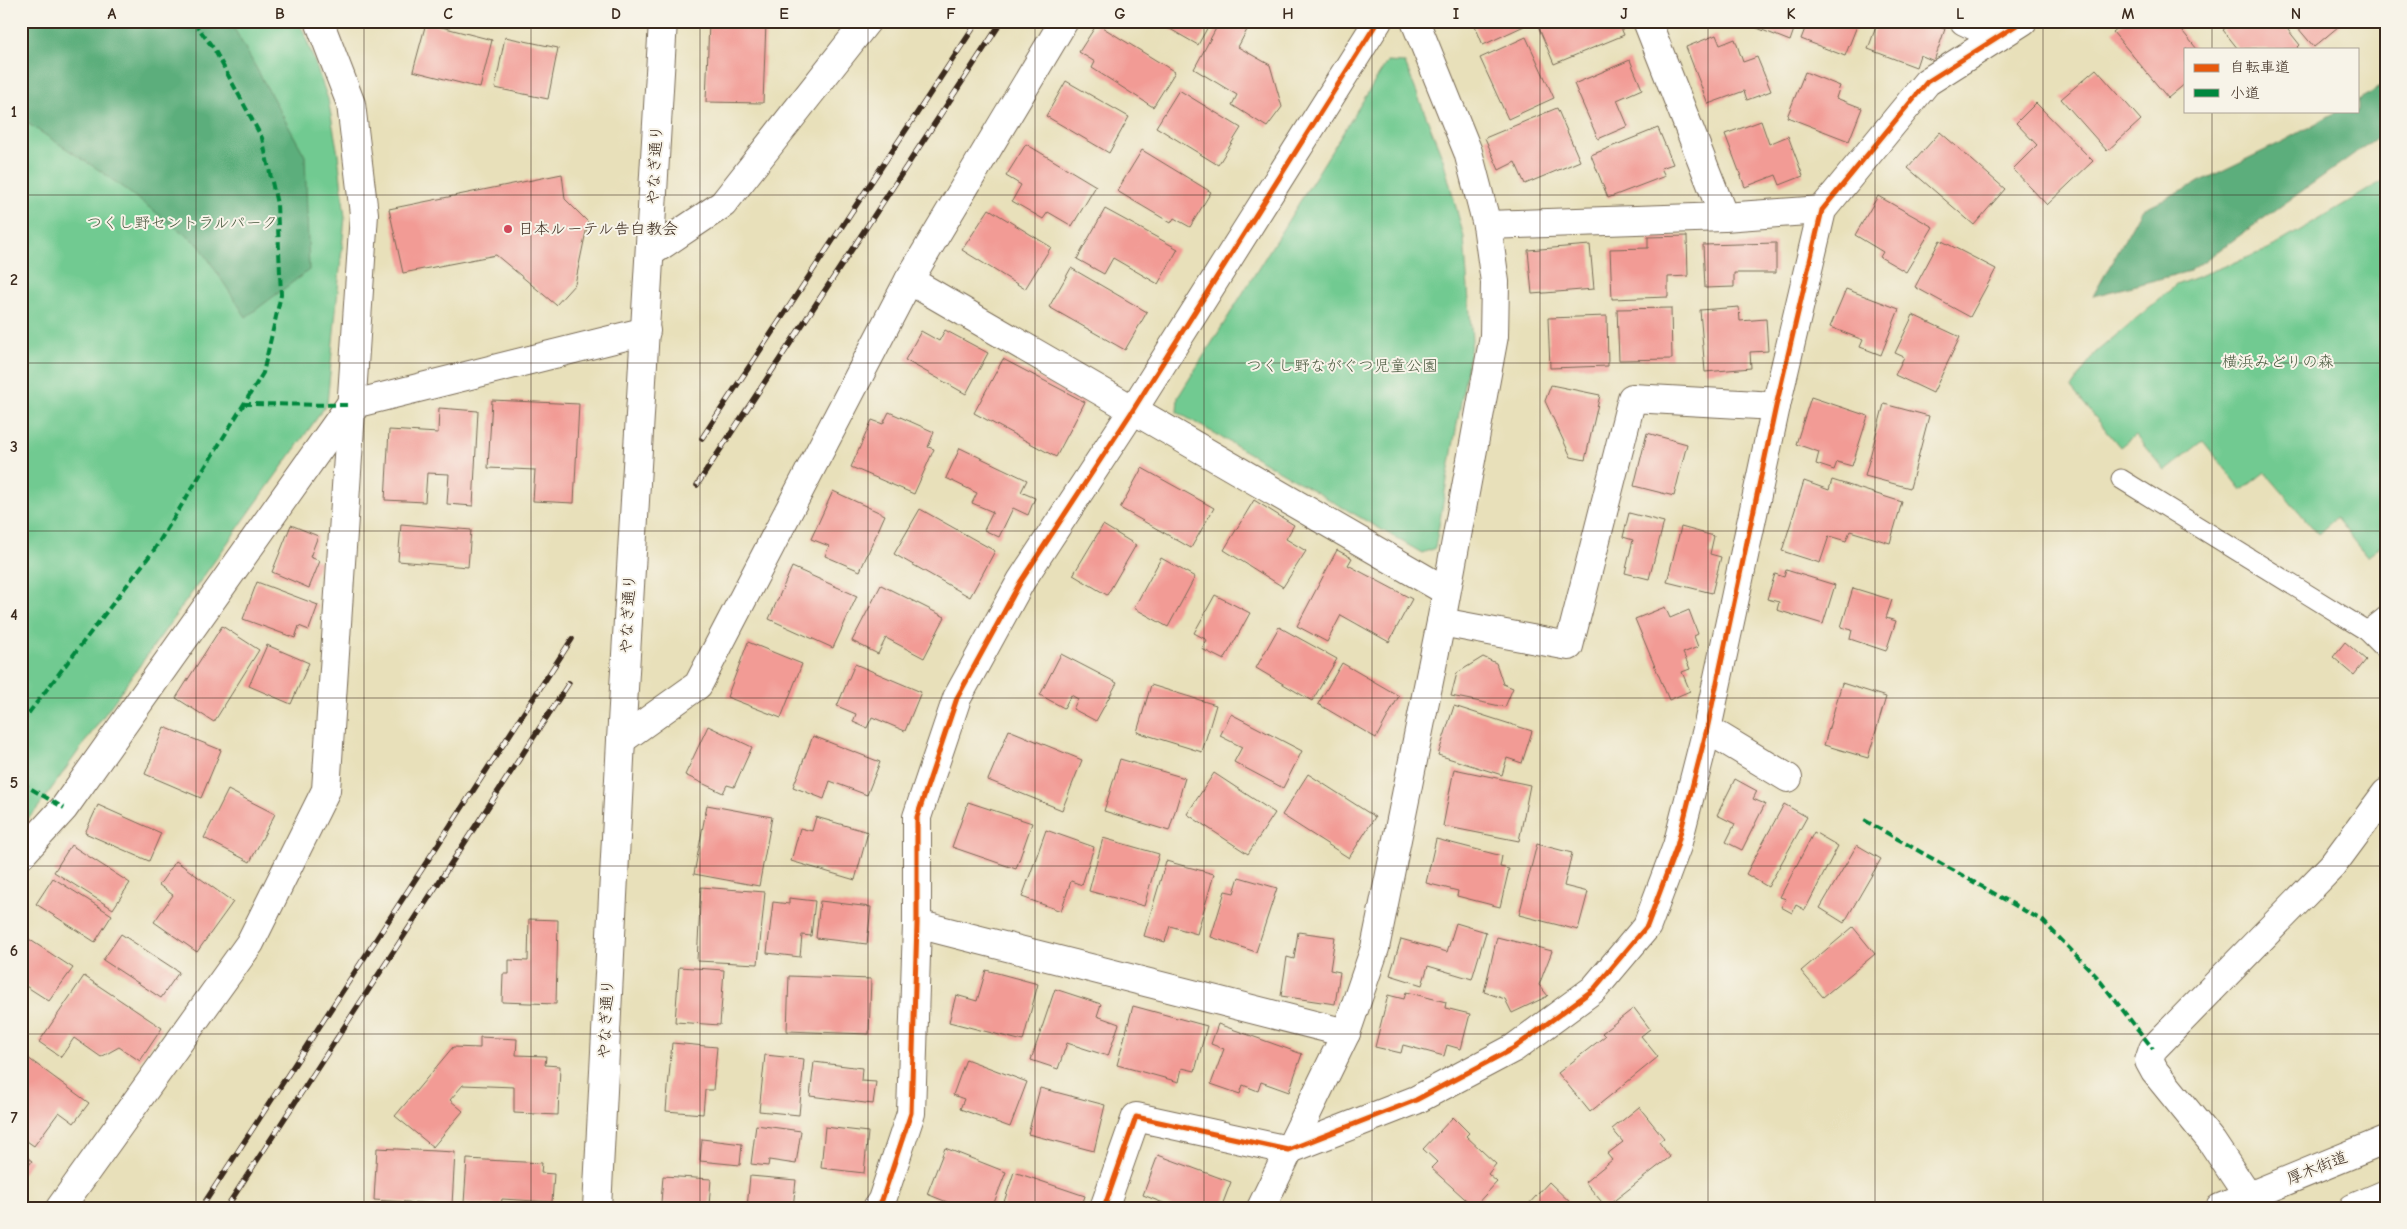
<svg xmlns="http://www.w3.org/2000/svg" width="2407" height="1229" font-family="'Comic Neue','Klee One',sans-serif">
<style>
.green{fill:#71ca91;stroke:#567a58}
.forest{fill:#5cae7b;stroke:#4c6c4c}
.building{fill:#f29b95}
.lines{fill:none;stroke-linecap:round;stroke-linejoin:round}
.lane-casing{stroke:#786a55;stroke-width:21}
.street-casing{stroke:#786a55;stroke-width:30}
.secondary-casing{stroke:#786a55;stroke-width:30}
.highway-casing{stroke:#786a55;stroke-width:30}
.lane{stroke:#fff;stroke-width:19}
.street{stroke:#fff;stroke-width:28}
.secondary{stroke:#fff;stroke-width:28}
.highway{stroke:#fff;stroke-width:28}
.rail-casing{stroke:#3b2a1e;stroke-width:5.5}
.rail{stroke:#f7f3e8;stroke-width:4;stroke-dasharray:11;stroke-linecap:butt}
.quiet{stroke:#00873e;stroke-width:4;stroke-dasharray:8 4;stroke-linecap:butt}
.cycleway-casing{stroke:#f7f3e8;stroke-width:8}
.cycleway{stroke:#e8590c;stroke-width:5}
.grid{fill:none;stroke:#3b2a1e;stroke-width:1;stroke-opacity:0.55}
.poi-dot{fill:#d1495b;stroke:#f7f3e8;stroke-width:2}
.labels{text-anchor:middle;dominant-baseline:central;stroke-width:4;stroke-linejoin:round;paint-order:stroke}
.street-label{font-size:16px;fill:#3b2a1e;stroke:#f7f3e8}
.park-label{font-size:16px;fill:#4b5a40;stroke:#f7f3e8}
.poi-label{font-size:16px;fill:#3b2a1e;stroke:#f7f3e8;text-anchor:start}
.neatline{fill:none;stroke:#3b2a1e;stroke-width:2}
.grid-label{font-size:16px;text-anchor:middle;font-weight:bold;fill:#3b2a1e}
</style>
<rect width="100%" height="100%" fill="#f7f3e8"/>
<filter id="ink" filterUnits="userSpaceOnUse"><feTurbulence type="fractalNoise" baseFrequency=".02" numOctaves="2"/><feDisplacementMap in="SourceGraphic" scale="10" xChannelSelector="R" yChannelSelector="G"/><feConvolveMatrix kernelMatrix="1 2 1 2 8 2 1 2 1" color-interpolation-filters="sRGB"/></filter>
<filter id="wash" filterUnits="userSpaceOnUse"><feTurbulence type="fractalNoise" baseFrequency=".0096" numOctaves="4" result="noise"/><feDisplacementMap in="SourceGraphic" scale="20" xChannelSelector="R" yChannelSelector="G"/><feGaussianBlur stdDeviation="1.12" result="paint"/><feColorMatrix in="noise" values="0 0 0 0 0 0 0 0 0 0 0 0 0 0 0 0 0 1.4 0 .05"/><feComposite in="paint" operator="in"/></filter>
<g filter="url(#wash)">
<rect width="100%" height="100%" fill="#e8e0ba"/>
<!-- green -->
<g class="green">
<path d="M21,21h275l7,9 25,69 10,55 7,63 -18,187 -290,405 -16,17z"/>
<path d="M1387,62l18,1 38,96 21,78 8,103 -37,208 -13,5 -245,-141 1,-15z"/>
<path d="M2386,179v363l-19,14 -31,-38 -18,16 -53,-62 -23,18 -39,-49 -38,30 -30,-36 -15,12 -49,-59 24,-35 81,-68 91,-35z"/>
</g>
<!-- forest -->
<g class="forest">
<path d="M21,21h209l75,135 4,114 -63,47 -47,-72 -97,-73 -81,-53z"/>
<path d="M2386,84v47l-196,140 -97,25 48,-86 143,-69 54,-30h20v-11z"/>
</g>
<g id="blocks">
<!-- building -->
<g class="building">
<path d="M709,21l57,1 -3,81 -57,-1z"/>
<path d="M1156,21h55l-13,24z"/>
<path d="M1220,21h26l2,7 -10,19 32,18 12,42 -15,20 -35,-22 5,-10 -43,-26z"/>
<path d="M1473,21h49l2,5 -41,19z"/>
<path d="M1536,21h82l6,14 -70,29z"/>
<path d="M1748,21h49l-7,20 -43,-17z"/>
<path d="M1808,21h51l-14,35 -44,-17z"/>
<path d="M1878,21h47l20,8 -11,32 -14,-6 -4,12 -48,-18z"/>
<path d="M2126,21h48l23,28h-11v34l-18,15 -55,-66z"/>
<path d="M2224,21h57l19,24 -4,4h-58l-15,-19 5,-4z"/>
<path d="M2292,21h53l-31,26z"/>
<path d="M426,23l66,17 -12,48 -67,-17z"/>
<path d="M1097,24l78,48 -22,35 -61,-39 3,-6 -16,-10z"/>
<path d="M1716,35l4,10 15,-6 8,23 14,-5 14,34 -24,9 -3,-9 -36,13 -22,-57z"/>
<path d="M505,37l53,11 -10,51 -53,-11z"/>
<path d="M1526,37l28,61 -46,21 -28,-61z"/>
<path d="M1630,60l12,29 -25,11 11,26 -30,13 -24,-55z"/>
<path d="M2096,69l45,51 -34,31 -46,-52z"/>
<path d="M1805,72l35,14 -4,12 26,10 -13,33 -62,-24z"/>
<path d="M1066,81l63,36 -20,36 -63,-37z"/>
<path d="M1179,90l62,38 -23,37 -62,-38z"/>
<path d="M2036,103l57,58 -46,44 -34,-36 24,-24 -21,-22z"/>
<path d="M1557,108l23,53 -55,23 -10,-22 -16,8 -14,-32z"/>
<path d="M1761,121l8,23 19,-8 15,40 -23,9 -4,-10 -31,12 -20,-53z"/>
<path d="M1658,128l15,36 -12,4 4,8 -57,22 -17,-43z"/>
<path d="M1940,132l65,57 -31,36 -66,-57z"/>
<path d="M1026,144l70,42 -24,40 -24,-14 -5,7 -31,-18 9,-16 -15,-9z"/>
<path d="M1142,150l69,42 -21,35 -16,-9 -3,5 -54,-32z"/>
<path d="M562,174l3,25 23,23 -13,62 -19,21 -60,-50 -93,18 -14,-64z"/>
<path d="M1878,196l55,31 -27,45 -26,-15 3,-5 -28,-17z"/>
<path d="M989,209l62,38 -26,42 -63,-39z"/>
<path d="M1105,209l73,40 -20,35 -45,-26 -9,16 -27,-15z"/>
<path d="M1687,236l1,40 -20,1v20l-56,2 -2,-50 38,-1v-11z"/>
<path d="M1940,240l56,29 -26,48 -55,-30z"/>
<path d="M1776,243v30h-42v14l-29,1 -2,-43z"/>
<path d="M1590,245l4,44 -62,5 -4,-44z"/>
<path d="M1071,268l76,44 -22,38 -76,-43z"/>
<path d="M1846,289l53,20 -18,46 -21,-8 3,-7 -33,-13z"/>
<path d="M1739,307l1,14 26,-2 2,32 -18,1 1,16 -46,4 -5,-62z"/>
<path d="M1671,308l1,51 -53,1 -2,-51z"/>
<path d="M1913,315l47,22 -27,56 -38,-18 9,-18 -9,-4z"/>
<path d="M1607,316l1,50 -58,2 -2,-50z"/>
<path d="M945,330l43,23 -22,41 -61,-34 16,-29 18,10z"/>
<path d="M1003,359l82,43 -29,55 -82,-44z"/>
<path d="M1551,385l49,10 -15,65 -14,-3 -26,-56z"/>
<path d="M1811,397l57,19 -16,50 -15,-4 -3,8 -18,-6 3,-12 -23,-8z"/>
<path d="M492,400l87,4 -5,99 -41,-2 2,-31 -47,-2z"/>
<path d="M1884,404l45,12 -19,72 -45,-12z"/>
<path d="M439,408l39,3 -5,95 -26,-2 2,-30 -22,-1 -2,29 -40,-2 4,-70 49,3z"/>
<path d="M889,412l45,20 -6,15 6,2 -20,45 -63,-27 21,-47 11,4z"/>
<path d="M1647,433l40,11 -13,52 -40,-10z"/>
<path d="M960,448l67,32 -6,12 14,6 -7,17 -15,-7 -14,29 -15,-7 9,-18 -21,-9 5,-10 -31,-15z"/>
<path d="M1142,468l72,40 -23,40 -71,-40z"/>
<path d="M1832,480l70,22 -12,41 -40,-12 -4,10 -17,-5 -9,27 -38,-12 22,-70 25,9z"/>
<path d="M833,491l52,24 -25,56 -35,-15 4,-10 -18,-7z"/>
<path d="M1254,500l40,25 -8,14 20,12 -23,36 -59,-37z"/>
<path d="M920,509l75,42 -25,46 -76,-43z"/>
<path d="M1629,513l35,9 -15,57 -24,-6 8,-33 -10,-3z"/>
<path d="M401,524l70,6 -3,37 -70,-6z"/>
<path d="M291,525l27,11 -8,21 10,4 -11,27 -37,-16z"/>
<path d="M1103,525l33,20 -29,50 -34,-20z"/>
<path d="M1681,527l33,9 -4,18 11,3 -9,36 -45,-11z"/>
<path d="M1337,550l15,8 -4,7 64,34 -23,43 -48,-27 -14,27 -30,-16z"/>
<path d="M1161,558l34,19 -27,50 -34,-19z"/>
<path d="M792,567l65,29 -24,52 -64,-29z"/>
<path d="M1786,570l49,15 -12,39 -46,-14 2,-8 -12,-3 8,-25 9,3z"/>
<path d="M257,582l61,23 -9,25 -10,-4 -4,12 -52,-19z"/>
<path d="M881,585l64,32 -21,41 -38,-20 -8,16 -26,-13z"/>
<path d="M1853,588l39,12 -6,18 10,3 -10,30 -36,-12 2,-9 -11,-3z"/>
<path d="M1215,595l35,18 -26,47 -22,-11 5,-9 -13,-7z"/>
<path d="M1665,607l5,11 19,-8 9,24 -4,2 4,11 -15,6 7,16 -8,3 8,19 -21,9 -34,-81z"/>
<path d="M222,626l37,24 -45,72 -38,-24z"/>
<path d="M1279,627l58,32 -25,42 -56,-33z"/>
<path d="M748,642l54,22 -21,54 -54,-21z"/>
<path d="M2345,642l21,18 -12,15 -21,-18z"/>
<path d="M267,645l42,18 -18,41 -42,-18z"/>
<path d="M1061,654l56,29 -21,38 -23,-12 5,-10 -7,-4 -7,13 -24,-13z"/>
<path d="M1483,657l13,6 7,21 10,4 -8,19 -54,-11 6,-23z"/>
<path d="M1342,663l57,33 -23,42 -58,-34z"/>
<path d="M855,664l66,28 -16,39 -33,-14 -5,11 -14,-6 3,-8 -19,-8z"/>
<path d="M1842,683l44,14 -18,61 -44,-13z"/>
<path d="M1151,685l65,20 -14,47 -65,-20z"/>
<path d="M1454,706l78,25 -10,32 -15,-5 -5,17 -64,-20z"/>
<path d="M1231,714l71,37 -19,37 -49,-26 8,-15 -22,-11z"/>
<path d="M708,726l44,21 -18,40 -7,-2 -4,8 -38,-18z"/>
<path d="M164,727l57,23 -20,48 -56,-24z"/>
<path d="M1009,730l73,30 -20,50 -74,-30z"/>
<path d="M813,736l67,26 -13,33 -37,-14 -6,18 -31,-12z"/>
<path d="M1120,759l65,19 -16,53 -65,-20z"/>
<path d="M1454,769l76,16 -11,56 -76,-15z"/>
<path d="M1214,773l61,40 -27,41 -61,-40z"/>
<path d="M1308,774l67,43 -26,41 -67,-43z"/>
<path d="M1735,779l22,12 -4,8 12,5 -23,46 -16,-8 9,-18 -18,-9z"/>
<path d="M228,790l47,24 -25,48 -46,-24z"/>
<path d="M968,802l64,21 -16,46 -64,-22z"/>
<path d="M1784,804l23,13 -39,70 -22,-13z"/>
<path d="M98,805l63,28 -12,28 -64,-28z"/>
<path d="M707,805l65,12 -13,69 -65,-12z"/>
<path d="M816,817l52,15 -13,48 -64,-19 9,-33 12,3z"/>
<path d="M1046,830l48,17 -12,38 -11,-4 -10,30 -39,-14z"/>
<path d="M1814,832l24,14 -33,64 -9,-5 -4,8 -11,-6 5,-8 -6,-2z"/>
<path d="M1103,838l56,16 -15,52 -55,-15z"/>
<path d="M1436,839l66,17 -2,11 9,2 -9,38 -43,-11 1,-5 -32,-8z"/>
<path d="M1537,844l35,9 -8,33 24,6 -10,38 -59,-15z"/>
<path d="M71,845l59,38 -17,26 -59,-37z"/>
<path d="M1857,845l24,14 -37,64 -24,-15z"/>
<path d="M176,861l57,41 -36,50 -43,-30 19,-27 -14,-10z"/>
<path d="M1166,861l48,13 -17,60 -27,-8 -5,16 -21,-6z"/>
<path d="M1239,877l38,11 -21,64 -45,-15 14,-46 9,2z"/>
<path d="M53,878l59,37 -17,27 -59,-38z"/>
<path d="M701,887l64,5 -7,72 -61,-3z"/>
<path d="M789,898l26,3 -4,35 -9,-1 -2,22 -33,-4 6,-51 16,2z"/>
<path d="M820,901l51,6 -4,37 -51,-6z"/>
<path d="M529,919l29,1 -2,84 -54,-2 1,-28h6v-14l19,1z"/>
<path d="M1456,923l30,9 -14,47 -44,-13 -6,19 -32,-10 11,-36 46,13z"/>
<path d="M1853,927l22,27 -52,43 -22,-26z"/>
<path d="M1298,932l37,5 -5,33 10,2 -5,32 -54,-8 6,-39 7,2z"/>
<path d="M21,934l52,34 -24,33 -28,-18z"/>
<path d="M121,934l58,38 -18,26 -58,-38z"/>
<path d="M1497,937l55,14 -13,34 9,11 -36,17 -7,-14 -21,-7z"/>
<path d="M679,967l45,3 -4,55 -45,-3z"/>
<path d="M986,970l52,14 -15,57 -74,-19 7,-27 21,6z"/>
<path d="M84,976l78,52 -22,33 -21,-14 -18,10 -27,-19 -13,19 -22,-15z"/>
<path d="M789,976l82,3 -2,55 -82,-3z"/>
<path d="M1055,989l46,15 -4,12 22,8 -11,32 -41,-13 -9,26 -27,-9z"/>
<path d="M1406,992l40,10 -1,6 25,6 -9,35 -14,-4 -3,11 -41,-11 -2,8 -26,-6 13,-52 16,4z"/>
<path d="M1133,1006l74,20 -12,45 -13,-3 -3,14 -62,-17z"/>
<path d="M1634,1008l16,21 -9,7 17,21 -68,55 -32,-39 47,-37 -3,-3z"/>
<path d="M1218,1024l84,30 -13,38 -28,-10 -3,9 -15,-6 -3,9 -29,-10 13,-35 -13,-5z"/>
<path d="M480,1037l37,2 -1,16 30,1 -1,9 15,1 -2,49 -44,-2v-26l-51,-2 -13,15 13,11 -30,36 -38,-31 58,-69 27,1z"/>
<path d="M672,1043l45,4 -4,43h-8l-2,24 -37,-3z"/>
<path d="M765,1055l39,4 -5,56 -40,-4z"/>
<path d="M28,1058l61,45 -15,20 -15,-11 -25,34 -13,-9v-70z"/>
<path d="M966,1059l61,23 -17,45 -50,-18 4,-10 -11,-4z"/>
<path d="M814,1062l48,6 -1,13 15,1 -3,22 -63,-8z"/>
<path d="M1040,1088l65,17 -11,46 -66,-17z"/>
<path d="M1639,1107l25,31 -5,4 11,15 -64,50 -21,-25 27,-22 -5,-6 16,-12 -11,-13z"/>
<path d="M1453,1117l16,16 -3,3 30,28 -8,10 9,8 -23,25 -43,-39 6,-6 -14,-13z"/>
<path d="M756,1125l45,6 -5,33 -27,-4 -1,6 -17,-2z"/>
<path d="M825,1127l43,5 -4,41 -43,-5z"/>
<path d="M702,1139l40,5 -2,21 -40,-4z"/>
<path d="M377,1148l78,4 -3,53 -78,-5z"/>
<path d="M945,1148l61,24 -14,36h-30l-35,-14z"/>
<path d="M21,1153l11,8 -11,15z"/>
<path d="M1158,1155l73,27 -10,26h-45l-33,-13z"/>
<path d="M467,1159l75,4 -1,10 13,1 -2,28 -50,-3 -1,6 -37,-2z"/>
<path d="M1014,1172l71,24 -4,12h-79z"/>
<path d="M663,1176l48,3 -2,27 -48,-3z"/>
<path d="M750,1176l46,4 -3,28h-46z"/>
<path d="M1549,1182l27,26h-51z"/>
</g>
</g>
</g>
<g filter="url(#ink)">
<use href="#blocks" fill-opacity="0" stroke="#786a55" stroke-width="1"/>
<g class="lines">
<defs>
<g id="lane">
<path d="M2121,479l246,152 19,19"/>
<path d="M2367,631l19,-15"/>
</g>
<g id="street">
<path d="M1647,21l77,196"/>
<path d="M1964,21l34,16"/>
<path d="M1487,225l237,-8 98,-7"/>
<path d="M650,253l73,-49 144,-183"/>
<path d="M909,280l537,311"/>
<path d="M1441,622l128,24 63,-248 144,8"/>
<path d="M1707,729l81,49"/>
<path d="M621,740l77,-55 211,-405 155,-259"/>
<path d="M21,855l43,-47 286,-403 296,-74"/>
<path d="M917,924l429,109"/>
<path d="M2248,1196l-36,-54 -57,-70 -6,-11 4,-12 179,-183 54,-73"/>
<path d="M60,1208l190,-265 76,-153 38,-576 -13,-110 -32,-83"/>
<path d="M1104,1208l32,-91 152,33 128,-50 98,-52 80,-59 53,-63 30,-80 30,-117 69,-323 46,-196 105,-128 96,-61"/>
<path d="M1261,1208l85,-175 29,-85 66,-326 53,-286 1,-54 -8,-57 -19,-73 -53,-131"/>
</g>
<g id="secondary">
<path d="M597,1208l24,-468 42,-719"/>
<path d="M877,1208l5,-8 29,-87 6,-189v-107l40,-119 64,-117 112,-171 245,-389"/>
</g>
<g id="highway">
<path d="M2220,1208l166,-68"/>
<path d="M2353,1208l33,-14"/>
</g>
</defs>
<!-- lane casing -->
<use href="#lane" class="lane-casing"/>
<!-- street casing -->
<use href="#street" class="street-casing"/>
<!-- secondary casing -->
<use href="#secondary" class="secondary-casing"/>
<!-- highway casing -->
<use href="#highway" class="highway-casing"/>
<!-- lane -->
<use href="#lane" class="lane"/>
<!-- street -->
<use href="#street" class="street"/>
<!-- secondary -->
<use href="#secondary" class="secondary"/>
<!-- highway -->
<use href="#highway" class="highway"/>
<defs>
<g id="rail">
<path d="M702,438l276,-417"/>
<path d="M697,485l305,-464"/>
<path d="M201,1208l371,-569"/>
<path d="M226,1208l343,-525"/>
</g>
</defs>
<!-- rail casing -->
<use href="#rail" class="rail-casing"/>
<!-- rail -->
<use href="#rail" class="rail"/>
<!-- quiet -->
<g class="quiet">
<path d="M243,404l107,1"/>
<path d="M21,723l133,-173 109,-177 18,-78 -4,-91 -15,-66 -48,-89 -21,-28"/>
<path d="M21,783l43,25"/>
<path d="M1864,820l179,101 54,56 56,72"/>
</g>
<defs>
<g id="cycleway">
<path d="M877,1208l5,-8 29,-87 6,-189v-107l40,-119 64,-117 112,-171 245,-389"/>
<path d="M1104,1208l32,-91 152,33 128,-50 98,-52 80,-59 53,-63 30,-80 30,-117 69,-323 46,-196 105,-128 96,-61"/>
</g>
</defs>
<!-- cycleway casing -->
<use href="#cycleway" class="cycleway-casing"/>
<!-- cycleway -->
<use href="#cycleway" class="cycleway"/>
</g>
</g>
<!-- grid -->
<path class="grid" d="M196,21v1187M364,21v1187M531,21v1187M700,21v1187M868,21v1187M1035,21v1187M1204,21v1187M1372,21v1187M1540,21v1187M1708,21v1187M1875,21v1187M2043,21v1187M2212,21v28M2212,111v1097M21,195h2365M21,363h2365M21,531h2365M21,698h2365M21,866h2365M21,1034h2365"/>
<!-- markers -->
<circle class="poi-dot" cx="508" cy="229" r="5"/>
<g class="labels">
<!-- street labels -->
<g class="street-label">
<text transform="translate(655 165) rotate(-87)">やなぎ通り</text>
<text transform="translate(628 614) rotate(-87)">やなぎ通り</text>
<text transform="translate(606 1019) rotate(-87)">やなぎ通り</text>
<text transform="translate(2317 1168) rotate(-22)">厚木街道</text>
</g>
<!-- park labels -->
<g class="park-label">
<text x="182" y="223">つくし野セントラルパーク</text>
<text x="2278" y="362">横浜みどりの森</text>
<text x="1342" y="366">つくし野ながぐつ児童公園</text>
</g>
<!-- poi labels -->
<g class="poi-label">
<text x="518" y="229">日本ルーテル告白教会</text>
</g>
</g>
<!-- margin -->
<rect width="2407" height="1229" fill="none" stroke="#f7f3e8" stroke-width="55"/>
<!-- legend -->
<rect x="2184" y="48" width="175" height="65" fill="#f7f3e8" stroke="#aca397"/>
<rect x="2194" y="64" width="25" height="8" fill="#e8590c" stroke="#aca397"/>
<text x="2230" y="72" font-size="15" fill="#3b2a1e">自転車道</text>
<rect x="2194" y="89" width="25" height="8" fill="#00873e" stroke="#aca397"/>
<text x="2230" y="98" font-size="15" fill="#3b2a1e">小道</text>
<rect x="28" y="28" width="2352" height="1174" class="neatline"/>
<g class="grid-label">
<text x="112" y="19">A</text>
<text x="280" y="19">B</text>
<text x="448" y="19">C</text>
<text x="616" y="19">D</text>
<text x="784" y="19">E</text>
<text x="951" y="19">F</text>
<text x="1120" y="19">G</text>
<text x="1288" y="19">H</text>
<text x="1456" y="19">I</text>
<text x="1624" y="19">J</text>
<text x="1791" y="19">K</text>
<text x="1960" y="19">L</text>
<text x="2128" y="19">M</text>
<text x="2296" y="19">N</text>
<text x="14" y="117">1</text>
<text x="14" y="285">2</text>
<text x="14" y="452">3</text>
<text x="14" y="620">4</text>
<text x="14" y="788">5</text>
<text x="14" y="956">6</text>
<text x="14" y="1123">7</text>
</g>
</svg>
